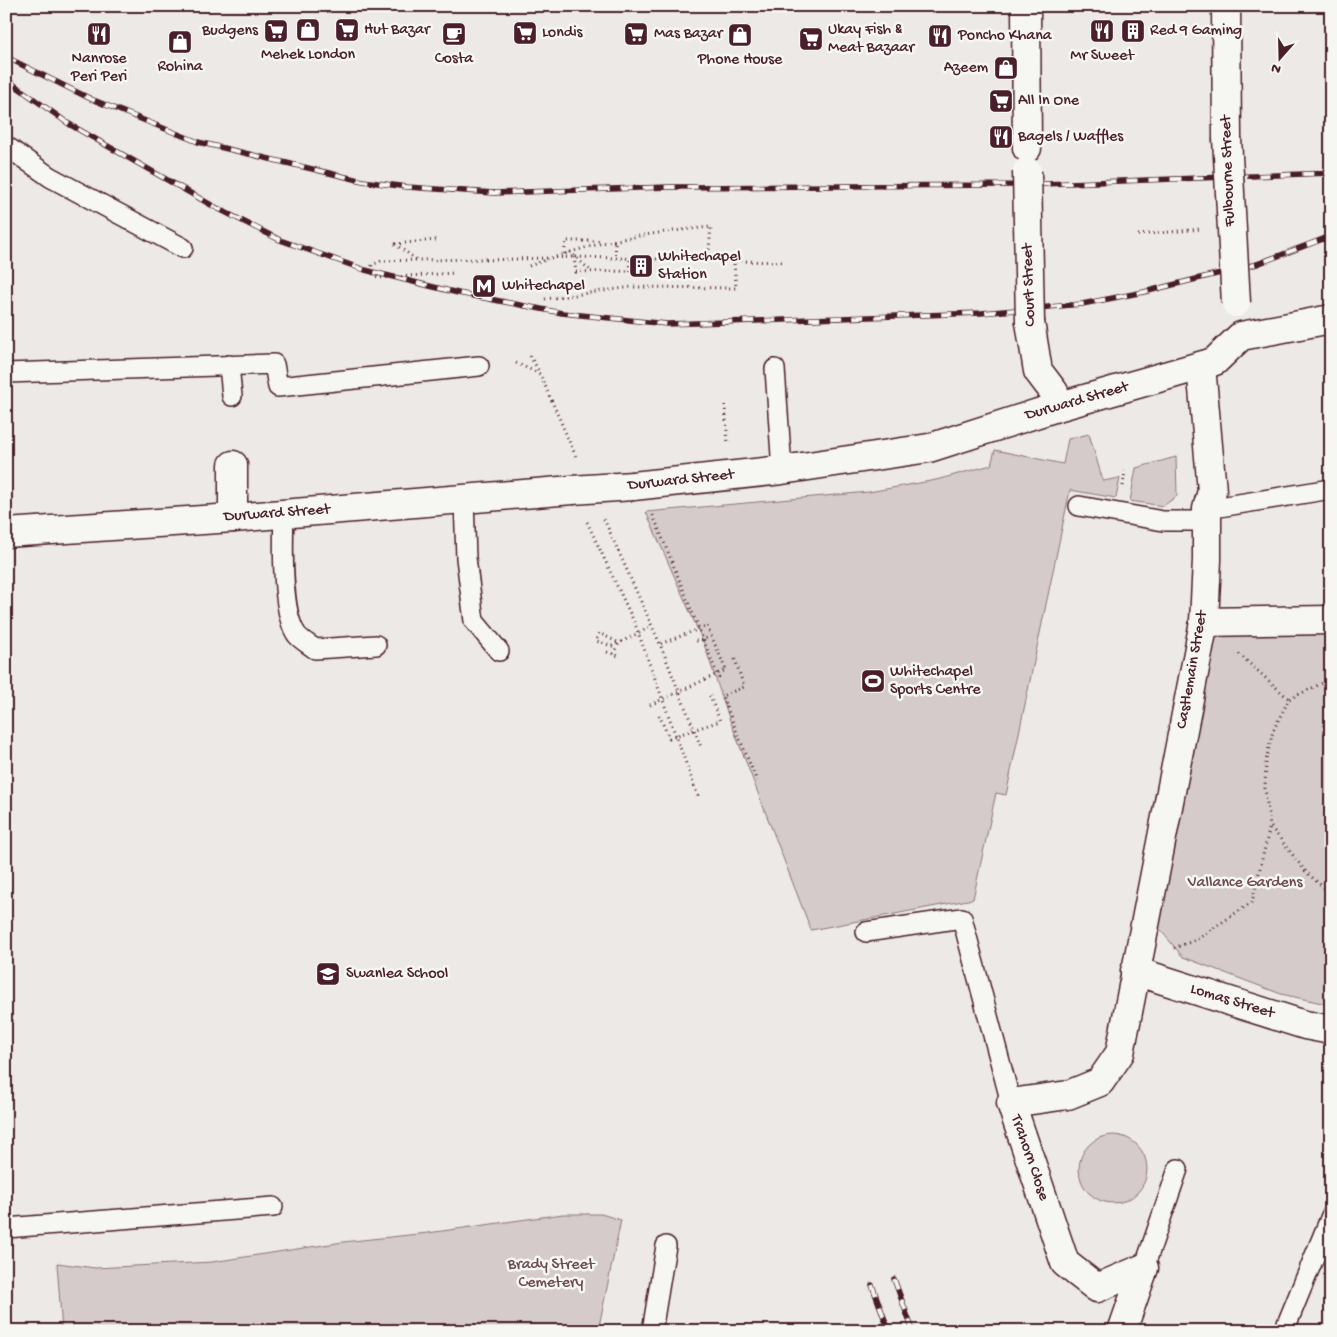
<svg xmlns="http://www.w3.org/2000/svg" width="1337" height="1337" font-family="'Gochi Hand',sans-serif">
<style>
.green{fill:#d4cbca;stroke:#8f757a}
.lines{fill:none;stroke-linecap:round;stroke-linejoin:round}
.lane-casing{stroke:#4a1f2b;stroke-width:22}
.street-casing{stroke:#4a1f2b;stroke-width:31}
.path{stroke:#4a1f2b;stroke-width:3;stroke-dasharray:1 4;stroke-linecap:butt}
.lane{stroke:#f6f6f2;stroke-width:19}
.street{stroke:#f6f6f2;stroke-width:28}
.rail-casing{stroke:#4a1f2b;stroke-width:5.5}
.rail{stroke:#f6f6f2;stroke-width:4;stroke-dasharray:11;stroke-linecap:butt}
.street-bridge-casing{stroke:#4a1f2b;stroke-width:31;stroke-linecap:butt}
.street-bridge{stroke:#f6f6f2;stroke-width:28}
.labels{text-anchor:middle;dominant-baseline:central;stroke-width:5;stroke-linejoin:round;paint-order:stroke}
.poi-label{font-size:16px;fill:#4a1f2b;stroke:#f6f6f2;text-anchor:start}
.street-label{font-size:16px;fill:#4a1f2b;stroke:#f6f6f2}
.park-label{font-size:16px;fill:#6c4a53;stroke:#f6f6f2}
</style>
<rect width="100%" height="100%" fill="#ece9e6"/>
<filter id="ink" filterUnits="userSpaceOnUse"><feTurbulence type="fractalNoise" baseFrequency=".02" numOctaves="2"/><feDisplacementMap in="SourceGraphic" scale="10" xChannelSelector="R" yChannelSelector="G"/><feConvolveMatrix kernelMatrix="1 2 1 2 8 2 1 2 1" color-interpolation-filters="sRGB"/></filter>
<g filter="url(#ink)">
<!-- green -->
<g class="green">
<path d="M1089,434l14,47 17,-3 -4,20 -46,-8 -64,305 -10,-2 -23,106 -162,31 -82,-212 -25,-74 -58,-132 223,-20 67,-12 55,-15 4,-15 68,14 5,-25z"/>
<path d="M1176,457l1,39 -14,10 -33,-5 6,-33z"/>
<path d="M1331,628v377l-50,-11 -98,-37 -31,-37 54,-288z"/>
<circle cx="1113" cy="1169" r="34"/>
<path d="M563,1214h38l20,6 -23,111h-536l-5,-68 38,5 117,-6 131,-20 85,-9z"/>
</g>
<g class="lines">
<defs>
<g id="lane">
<path d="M6,146l44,31 133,71"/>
<path d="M229,365l3,31"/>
<path d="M775,369l7,101"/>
<path d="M6,373l268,-9 4,23 201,-21"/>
<path d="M464,499l2,59 8,63 25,30"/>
<path d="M1079,506l84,15h44"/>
<path d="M1207,509l124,-20"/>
<path d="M284,514c-1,27 -3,100 13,121 4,5 13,10 18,14l61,-4"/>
<path d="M866,932l96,-14 49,185"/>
<path d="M6,1228l267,-21"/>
<path d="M1144,1268l34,-99"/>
<path d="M652,1331l14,-85"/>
<path d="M1284,1331l47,-115"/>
</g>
<g id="street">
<path d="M1026,6l1,142"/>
<path d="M1226,6l1,132"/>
<path d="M1030,322l8,49 16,21"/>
<path d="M633,486l149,-16 147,-22 128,-41 150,-43 8,-3 26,-25 90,-17"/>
<path d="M233,518v-53"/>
<path d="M6,533l227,-15 339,-28"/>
<path d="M1204,622l127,-2"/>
<path d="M1135,971l170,54 26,5"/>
<path d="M1122,1331l22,-63 -47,20 -32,-25 -54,-160 57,-8 32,-13 20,-29 84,-431 3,-62v-51l5,-18 -11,-125"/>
</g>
</defs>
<!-- lane casing -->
<use href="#lane" class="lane-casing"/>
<!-- street casing -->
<use href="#street" class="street-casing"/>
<!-- path -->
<g class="path">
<path d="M390,6v3"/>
<path d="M1138,235l63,-6"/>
<path d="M613,241h2l1,18"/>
<path d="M395,244l22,16 69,-1"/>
<path d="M395,244l41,-4"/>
<path d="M570,252l21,19"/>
<path d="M564,254l2,-13h35"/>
<path d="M556,257c50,-18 102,-25 155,-30l-3,34"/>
<path d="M574,257l2,15 53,-1"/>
<path d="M416,260l-35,1 -9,4 -2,7 9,6 75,-5"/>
<path d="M486,260l88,-3 209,5"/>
<path d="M529,266l19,-7"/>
<path d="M629,271l1,-11"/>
<path d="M545,299l87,-12 104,1 -2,-26"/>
<path d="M530,356l10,17"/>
<path d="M516,363l24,11 37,85"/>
<path d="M725,405l3,39"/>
<path d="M1123,486l2,-15"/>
<path d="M653,515l67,166"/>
<path d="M604,519l56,125 41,103"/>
<path d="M587,522l48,102 64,175"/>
<path d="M696,641l15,-4"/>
<path d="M617,643l-5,3 -16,-5 3,-8 20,10"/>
<path d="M607,652l12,4"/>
<path d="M613,654l6,-11 33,-17"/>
<path d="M1239,654l50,45"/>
<path d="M735,659l9,28 -22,9 35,85"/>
<path d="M1331,679l-42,20 -16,32 -7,29 -1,28 5,38 36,46 25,22"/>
<path d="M650,705l76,-35 -19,-44 -47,18"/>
<path d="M659,715l10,23 51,-17 -11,-27"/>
<path d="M1174,948l22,-8 56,-38 18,-76"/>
</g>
<!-- lane -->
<use href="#lane" class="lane"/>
<!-- street -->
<use href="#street" class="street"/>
<defs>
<g id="rail">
<path d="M6,57l85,42 107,43 165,39 44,6 87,6 175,-6 348,-2 314,-12"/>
<path d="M6,79l63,45 144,82 67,34 85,30 93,23 104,20 105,11 314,-11 101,-9 62,-12 113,-28 74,-28"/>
<path d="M894,1279l19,52"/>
<path d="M872,1285l17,46"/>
</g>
</defs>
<!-- rail casing -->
<use href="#rail" class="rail-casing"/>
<!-- rail -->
<use href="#rail" class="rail"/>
<defs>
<g id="street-bridge">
<path d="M1227,138l9,165"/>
<path d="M1027,171l3,151"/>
<path d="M572,490l61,-4"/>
</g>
</defs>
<!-- street-bridge casing -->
<use href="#street-bridge" class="street-bridge-casing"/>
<!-- street-bridge -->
<use href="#street-bridge" class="street-bridge"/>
</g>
</g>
<!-- icons -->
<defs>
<symbol id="shop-square" viewBox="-11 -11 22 22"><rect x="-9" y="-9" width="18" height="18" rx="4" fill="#4a1f2b" stroke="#f6f6f2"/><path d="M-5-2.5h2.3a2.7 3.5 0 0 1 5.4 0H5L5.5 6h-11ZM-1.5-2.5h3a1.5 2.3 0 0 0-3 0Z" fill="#fff"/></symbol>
<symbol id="supermarket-square" viewBox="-11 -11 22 22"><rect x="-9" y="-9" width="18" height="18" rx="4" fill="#4a1f2b" stroke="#f6f6f2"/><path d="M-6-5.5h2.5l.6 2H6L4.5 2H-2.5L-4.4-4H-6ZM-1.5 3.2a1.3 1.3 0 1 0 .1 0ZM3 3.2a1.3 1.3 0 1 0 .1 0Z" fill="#fff"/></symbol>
<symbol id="restaurant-square" viewBox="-11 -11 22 22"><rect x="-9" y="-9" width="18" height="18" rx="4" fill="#4a1f2b" stroke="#f6f6f2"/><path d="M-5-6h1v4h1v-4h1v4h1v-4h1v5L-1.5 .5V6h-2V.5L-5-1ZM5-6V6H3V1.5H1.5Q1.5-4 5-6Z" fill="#fff"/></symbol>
<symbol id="building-square" viewBox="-11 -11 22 22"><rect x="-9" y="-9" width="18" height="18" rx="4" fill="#4a1f2b" stroke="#f6f6f2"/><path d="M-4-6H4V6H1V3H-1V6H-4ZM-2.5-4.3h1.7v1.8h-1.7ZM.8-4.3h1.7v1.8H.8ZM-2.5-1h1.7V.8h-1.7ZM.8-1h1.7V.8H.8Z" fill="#fff"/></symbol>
<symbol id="cafe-square" viewBox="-11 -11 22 22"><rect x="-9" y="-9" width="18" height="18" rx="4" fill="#4a1f2b" stroke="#f6f6f2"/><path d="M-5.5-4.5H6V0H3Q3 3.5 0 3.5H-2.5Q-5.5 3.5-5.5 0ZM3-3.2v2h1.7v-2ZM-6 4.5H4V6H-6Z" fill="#fff"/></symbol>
<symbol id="metro-square" viewBox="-11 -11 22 22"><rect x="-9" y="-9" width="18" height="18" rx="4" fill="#4a1f2b" stroke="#f6f6f2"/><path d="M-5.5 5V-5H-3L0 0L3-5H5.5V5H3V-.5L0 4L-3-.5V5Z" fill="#fff"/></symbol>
<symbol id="stadium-square" viewBox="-11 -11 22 22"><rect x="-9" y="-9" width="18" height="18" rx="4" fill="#4a1f2b" stroke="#f6f6f2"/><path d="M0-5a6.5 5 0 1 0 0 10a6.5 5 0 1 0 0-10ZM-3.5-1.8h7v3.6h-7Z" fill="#fff"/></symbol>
<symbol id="school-square" viewBox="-11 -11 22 22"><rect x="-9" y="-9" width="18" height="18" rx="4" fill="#4a1f2b" stroke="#f6f6f2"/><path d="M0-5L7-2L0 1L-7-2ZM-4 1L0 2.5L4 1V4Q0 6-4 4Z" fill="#fff"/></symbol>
</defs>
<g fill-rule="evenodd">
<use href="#shop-square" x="294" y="16" width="28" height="28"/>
<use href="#supermarket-square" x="333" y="16" width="28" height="28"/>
<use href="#supermarket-square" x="262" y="17" width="28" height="28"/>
<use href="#restaurant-square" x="1088" y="17" width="28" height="28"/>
<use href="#building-square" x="1119" y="17" width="28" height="28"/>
<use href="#supermarket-square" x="511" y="19" width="28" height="28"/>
<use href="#restaurant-square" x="85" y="20" width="28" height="28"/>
<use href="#cafe-square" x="440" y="20" width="28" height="28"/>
<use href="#supermarket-square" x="622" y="20" width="28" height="28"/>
<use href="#shop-square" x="726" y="21" width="28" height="28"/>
<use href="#restaurant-square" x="926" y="22" width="28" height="28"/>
<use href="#supermarket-square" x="797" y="25" width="28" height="28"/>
<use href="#shop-square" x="166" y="28" width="28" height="28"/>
<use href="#shop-square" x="992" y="54" width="28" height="28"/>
<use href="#supermarket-square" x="987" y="87" width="28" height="28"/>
<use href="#restaurant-square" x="987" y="123" width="28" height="28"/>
<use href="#building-square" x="627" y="252" width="28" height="28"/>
<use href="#metro-square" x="470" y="272" width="28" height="28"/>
<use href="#stadium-square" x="859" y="667" width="28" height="28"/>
<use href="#school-square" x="314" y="960" width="28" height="28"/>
</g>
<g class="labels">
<!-- poi labels -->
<g class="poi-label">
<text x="364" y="30">Hut Bazar</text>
<text x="828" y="30">Ukay Fish &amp;<tspan x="828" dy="18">Meat Bazaar</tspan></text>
<text x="258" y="31" text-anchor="end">Budgens</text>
<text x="1150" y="31">Red 9 Gaming</text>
<text x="542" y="33">Londis</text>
<text x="654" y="34">Mas Bazar</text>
<text x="958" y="36">Poncho Khana</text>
<text x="308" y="55" text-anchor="middle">Mehek London</text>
<text x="1102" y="56" text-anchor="middle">Mr Sweet</text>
<text x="99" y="59" text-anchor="middle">Nanrose<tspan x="99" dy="18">Peri Peri</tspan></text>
<text x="454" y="59" text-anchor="middle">Costa</text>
<text x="740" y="60" text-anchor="middle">Phone House</text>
<text x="180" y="67" text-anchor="middle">Rohina</text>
<text x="988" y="68" text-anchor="end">Azeem</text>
<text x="1018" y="101">All In One</text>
<text x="1018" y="137">Bagels / Waffles</text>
<text x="658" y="257">Whitechapel<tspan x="658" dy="18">Station</tspan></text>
<text x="502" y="286">Whitechapel</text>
<text x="890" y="672">Whitechapel<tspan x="890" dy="18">Sports Centre</tspan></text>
<text x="346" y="974">Swanlea School</text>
</g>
<!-- street labels -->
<g class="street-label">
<text transform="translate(1229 171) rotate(-92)">Fulbourne Street</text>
<text transform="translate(1030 285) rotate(-92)">Court Street</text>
<text transform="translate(1077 402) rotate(-16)">Durward Street</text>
<text transform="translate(681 481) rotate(-6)">Durward Street</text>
<text transform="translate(277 514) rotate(-4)">Durward Street</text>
<text transform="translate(1193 670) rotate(-80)">Castlemain Street</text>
<text transform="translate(1232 1002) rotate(17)">Lomas Street</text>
<text transform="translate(1029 1158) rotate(71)">Trahorn Close</text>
</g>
<!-- park labels -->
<g class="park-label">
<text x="1245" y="883">Vallance Gardens</text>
<text x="551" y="1265">Brady Street<tspan x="551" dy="18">Cemetery</tspan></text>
</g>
</g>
<!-- margin -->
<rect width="1337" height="1337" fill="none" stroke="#f6f6f2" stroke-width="25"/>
<rect x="12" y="12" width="1312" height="1312" fill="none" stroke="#4a1f2b" stroke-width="2" filter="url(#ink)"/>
<!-- north arrow -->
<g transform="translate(1280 58) rotate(200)" stroke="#f6f6f2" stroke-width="4" paint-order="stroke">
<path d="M0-4L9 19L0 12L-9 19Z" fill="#4a1f2b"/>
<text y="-8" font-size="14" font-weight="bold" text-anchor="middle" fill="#4a1f2b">N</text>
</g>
</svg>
